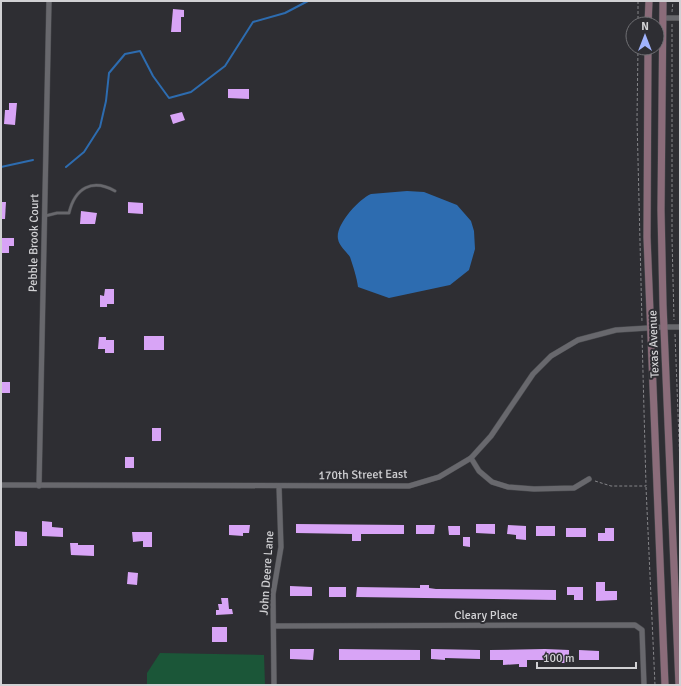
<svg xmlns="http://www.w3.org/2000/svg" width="681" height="686" font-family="Signika,sans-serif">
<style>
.green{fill:#1b5638}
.water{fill:#2d6cb0}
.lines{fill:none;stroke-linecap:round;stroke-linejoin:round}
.stream{stroke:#2d6cb0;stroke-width:2}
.building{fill:#d8a4f6}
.lane-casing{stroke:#4a4b4f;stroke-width:3.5}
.street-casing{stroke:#4a4b4f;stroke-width:6}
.secondary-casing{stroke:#4a4b4f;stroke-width:8}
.path{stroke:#858589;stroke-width:1;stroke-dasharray:3 2;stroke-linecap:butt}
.lane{stroke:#68686d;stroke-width:2.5}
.street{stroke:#68686d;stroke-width:5}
.secondary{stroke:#8b6c7a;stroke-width:7}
.labels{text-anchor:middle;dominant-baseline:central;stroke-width:4;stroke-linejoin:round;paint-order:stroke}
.street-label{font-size:12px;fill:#d1d1d4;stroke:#2e2e33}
</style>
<rect width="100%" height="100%" fill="#2e2e33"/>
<!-- green -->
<path class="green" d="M160,653l104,2 1,30h-118v-12z"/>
<!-- water -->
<path class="water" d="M407,191l17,1 33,13 14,16 3,10 1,18 -6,21 -19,15 -61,13 -31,-11c-1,-9 -5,-21 -8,-30 -3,-5 -11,-11 -12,-18 -3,-14 21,-40 33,-45z"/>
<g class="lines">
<!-- stream -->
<g class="stream">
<path d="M1,167l32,-7"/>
<path d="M66,167l18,-15 16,-25 6,-26 3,-28 16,-19 15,-3 13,25 16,22 22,-6 34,-26 28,-44 32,-9 23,-12"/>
</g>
</g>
<!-- building -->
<g class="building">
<path d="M173,9l11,1v7h-3v15h-10z"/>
<path d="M228,89h21v10l-21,-1z"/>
<path d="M9,103h8l-2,22 -11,-1 1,-14h4z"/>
<path d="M182,112l3,8 -12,4 -3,-9z"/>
<path d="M1,202h5l-1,17h-4z"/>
<path d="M128,202l15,1v11l-15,-1z"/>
<path d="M81,211l16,2 -2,11h-15z"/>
<path d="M1,238h13v8h-5v7h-8z"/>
<path d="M105,289h9v15h-7v3h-7v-12l4,1z"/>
<rect x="144" y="336" width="20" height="14"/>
<path d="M99,337h7v3h8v13h-9v-4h-7z"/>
<rect x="1" y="382" width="9" height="11"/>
<rect x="152" y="428" width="9" height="13"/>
<rect x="125" y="457" width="9" height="11"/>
<path d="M42,521l10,1v5l11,1v9l-21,-1z"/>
<path d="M296,524l108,1v9h-43v7h-9v-7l-56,-1z"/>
<path d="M476,524h19v10l-19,-1z"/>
<path d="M229,525h21l-1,8h-6v3l-14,-1z"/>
<path d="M416,525h19l-1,9h-18z"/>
<path d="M508,525l18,1v14l-10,-1v-4l-9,-1z"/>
<path d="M448,526h12v9h-11z"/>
<rect x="536" y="526" width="19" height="10"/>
<rect x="566" y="528" width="20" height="9"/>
<path d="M605,528h9v13h-16v-8h7z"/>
<path d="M15,531l12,1v14h-12z"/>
<path d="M132,532h20v15h-9v-6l-10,1z"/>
<path d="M463,537h7v10l-7,-1z"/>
<path d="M70,543h8v2h16v11l-23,-1z"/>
<path d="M128,572l10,1 -1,12 -10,-1z"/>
<path d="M596,582h9v9h12v9l-21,1z"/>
<path d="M420,585h9v3l7,1 120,1v10l-200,-3 1,-10 63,1z"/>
<path d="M290,586l22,1v9h-22z"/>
<rect x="329" y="587" width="17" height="10"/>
<path d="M567,587h16v13h-9v-5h-7z"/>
<path d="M221,598h7l1,11h3l1,5 -17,1v-5h3l-1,-6h4z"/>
<rect x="212" y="627" width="15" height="15"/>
<path d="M290,649h24l-1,11 -23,-1z"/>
<path d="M339,649l81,1v10h-81z"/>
<path d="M431,649l49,1v9l-35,-1v2l-14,-1z"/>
<path d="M545,649l24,1v10h-4v3h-6v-3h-32v7h-8v-3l-16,1v-5h-13v-10z"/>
<path d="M579,650l20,1v9h-20z"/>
</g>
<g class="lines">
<defs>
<path id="lane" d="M45,216l12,-3h12c6,-25 23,-35 46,-22"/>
<g id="street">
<path d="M663,18h17"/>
<path d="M471,458l8,13 13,11 16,5 26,2 40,-1 15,-9"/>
<path d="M1,485l408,1 30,-9 32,-19 20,-22 42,-62 18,-18 27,-16 38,-10 48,-3h16"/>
<path d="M39,486l10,-485"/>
<path d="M274,626l361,-1 7,5 2,55"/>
<path d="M274,685l-1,-91 8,-47 -2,-61"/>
</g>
<g id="secondary">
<path d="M663,1l-2,209 2,95 16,380"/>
<path d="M648,24l1,-23"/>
<path d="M648,48l-1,189 18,448"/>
</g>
</defs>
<!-- lane casing -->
<use href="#lane" class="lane-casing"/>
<!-- street casing -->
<use href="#street" class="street-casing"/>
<!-- secondary casing -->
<use href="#secondary" class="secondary-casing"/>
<!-- path -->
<g class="path">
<path d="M672,12l1,-11"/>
<path d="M638,24v-23"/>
<path d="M672,24v214l2,82"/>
<path d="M638,48l-1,71 5,204"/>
<path d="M675,334l5,132"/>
<path d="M595,481l16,5h35l-4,-151"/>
<path d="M646,487l9,198"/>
</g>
<!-- lane -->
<use href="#lane" class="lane"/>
<!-- street -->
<use href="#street" class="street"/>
<!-- secondary -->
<use href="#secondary" class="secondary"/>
</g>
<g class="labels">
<!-- street labels -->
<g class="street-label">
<text transform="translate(34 243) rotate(-89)">Pebble Brook Court</text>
<text transform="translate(654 344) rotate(-92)">Texas Avenue</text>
<text transform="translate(363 475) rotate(-1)">170th Street East</text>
<text transform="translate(267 573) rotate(-86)">John Deere Lane</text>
<text x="486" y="615">Cleary Place</text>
</g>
</g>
<!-- border -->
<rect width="681" height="686" fill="none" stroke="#d1d1d4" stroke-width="4"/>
<!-- north arrow -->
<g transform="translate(645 36)"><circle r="19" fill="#2e2e33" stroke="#6f6f73"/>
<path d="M0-3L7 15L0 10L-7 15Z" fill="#a0b3fd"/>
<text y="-6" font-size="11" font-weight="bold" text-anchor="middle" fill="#d1d1d4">N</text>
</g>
<!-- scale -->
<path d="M537 662v6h99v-6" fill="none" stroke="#d1d1d4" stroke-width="2"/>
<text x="543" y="662" font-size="12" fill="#d1d1d4" stroke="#2e2e33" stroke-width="3" paint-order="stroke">100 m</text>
</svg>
